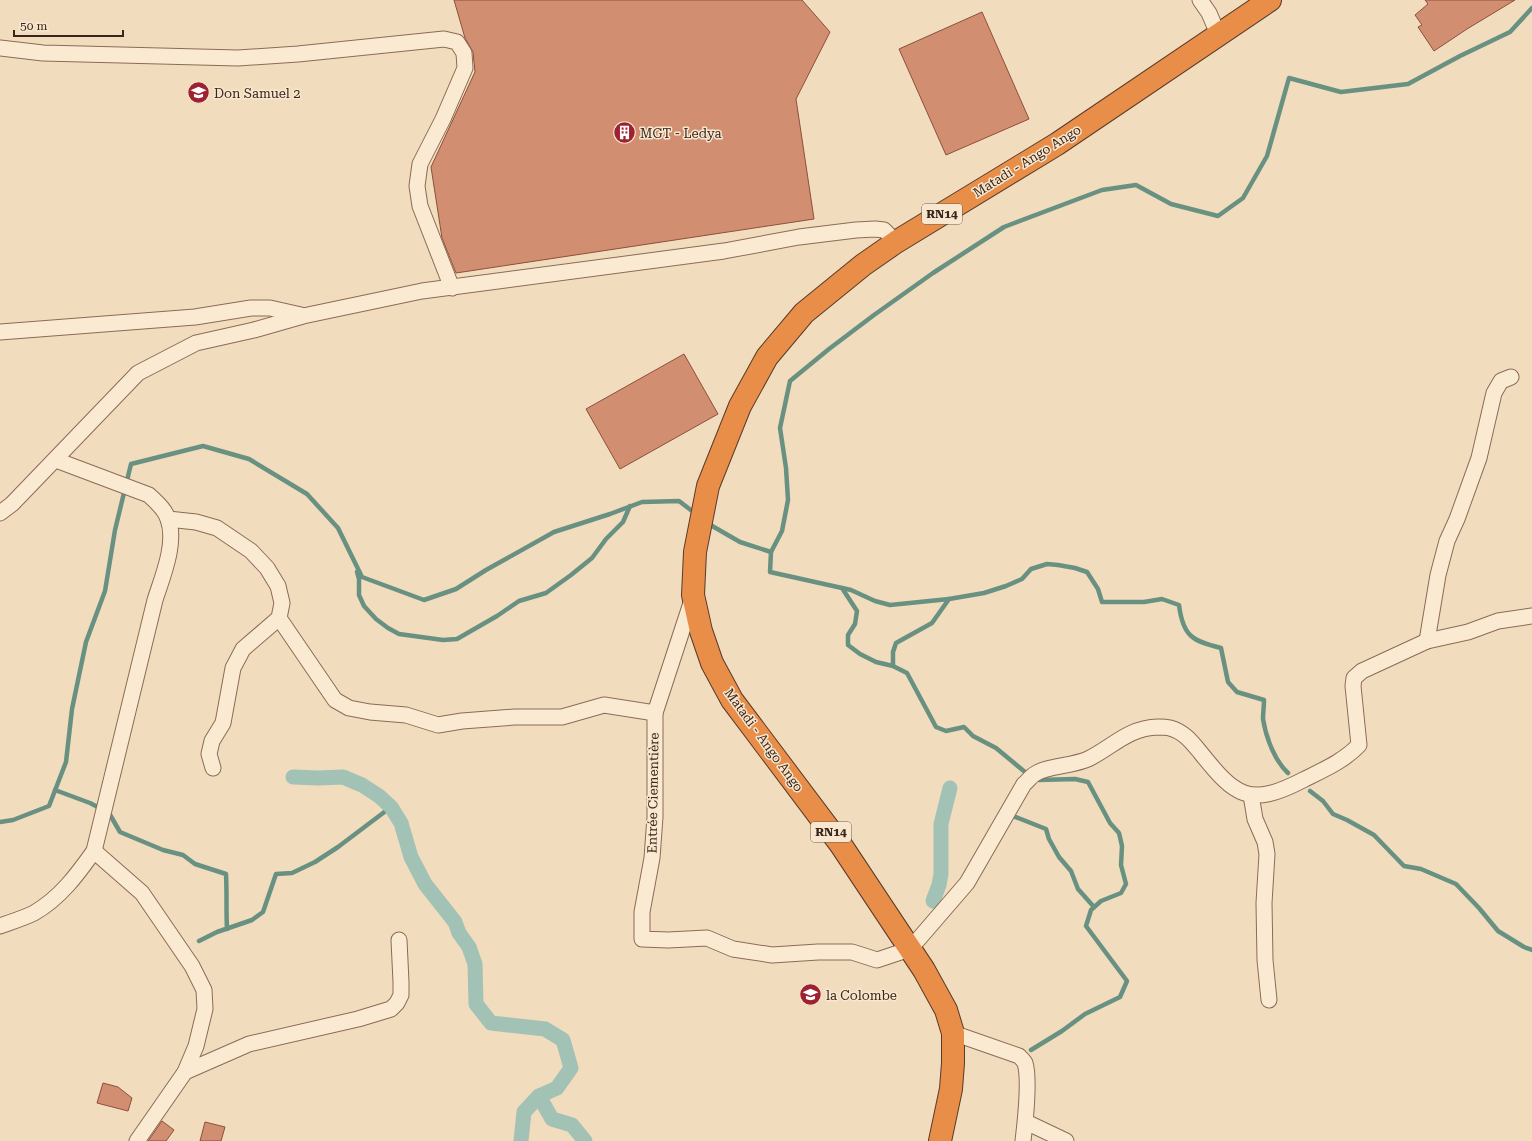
<svg xmlns="http://www.w3.org/2000/svg" width="1532" height="1141" font-family="'Roboto Serif',serif">
<style>
.lines{fill:none;stroke-linecap:round;stroke-linejoin:round}
.stream{stroke:#699182;stroke-width:4.5}
.canal{stroke:#a2c2b5;stroke-width:15}
.building{fill:#d28e71;stroke:#8c503a}
.minor-casing{stroke:#8b6b56;stroke-width:17}
.highway-casing{stroke:#583a2a;stroke-width:24}
.minor{stroke:#fbead2;stroke-width:15}
.highway{stroke:#e88e48;stroke-width:22}
.labels{text-anchor:middle;dominant-baseline:central;stroke-width:3;stroke-linejoin:round;paint-order:stroke}
.shield{fill:#f8e7ce;stroke:#726051;stroke-width:1}
.shield-label{font-size:12px;font-weight:bold;fill:#39261b}
.poi-label{font-size:13px;fill:#39261b;stroke:#f8e7ce;text-anchor:start}
.street-label{font-size:13px;fill:#39261b;stroke:#f8e7ce}
</style>
<rect width="100%" height="100%" fill="#f1dcbe"/>
<g class="lines">
<!-- stream -->
<g class="stream">
<path d="M707,523l33,19 31,10 11,-21 6,-31 -2,-32 -6,-40 10,-47 39,-32 45,-34 59,-42 71,-46 98,-37 34,-5 35,19 47,12 25,-18 24,-42 22,-78 52,14 67,-8 52,-28 50,-24 22,-24"/>
<path d="M771,552l-1,20 81,18 24,11 15,4 59,-6 35,-6 22,-7 16,-7 9,-10 16,-5 11,1 17,3 12,4 11,17 4,13h42l18,-3 17,6c4,31 13,36 42,43l7,34 9,10 27,8c0,6 -1,13 -1,19 3,19 12,42 25,54"/>
<path d="M357,572l2,7v16l5,11 12,13 12,9 11,6 44,6 14,-1 40,-23 22,-15 27,-8 25,-18 21,-17 14,-19 17,-17 7,-16"/>
<path d="M842,588l15,23 -2,13 -7,11v10l12,9 16,8 17,4 14,7 29,54 10,4 18,-4 9,9 23,12 29,24"/>
<path d="M893,666v-14l3,-9 36,-20 17,-24"/>
<path d="M55,790l35,13 19,10 11,19 43,18 20,5 12,9 31,10c1,18 0,36 1,55"/>
<path d="M1310,791l13,10 10,13 14,6 27,15 30,31 17,3 35,15 23,24 19,23 26,16 8,3"/>
<path d="M1013,816l33,13 3,10 10,18 12,14 7,18 16,18"/>
<path d="M0,822l13,-2 36,-14 17,-44 6,-53 14,-67 19,-51 10,-61 16,-66 72,-18 46,13 58,35 31,34 24,49 62,23 32,-11 30,-19 68,-38 56,-18 32,-12 37,-1 17,13"/>
<path d="M199,941l18,-9 35,-12 11,-8 13,-38 16,-1 23,-11 23,-15 53,-40"/>
<path d="M1031,1050l31,-19 23,-17 35,-17 7,-16 -41,-55 5,-16 10,-9 20,-8 5,-9 -5,-19 1,-19 -3,-13 -9,-10 -22,-41 -13,-3 -36,1"/>
</g>
<!-- canal -->
<g class="canal">
<path d="M293,777l25,1 25,-1 19,8 17,11 12,11 10,16 10,34 14,27 30,38 4,11 10,14 6,17 1,40 15,19 54,6 18,11 8,28 -14,20 -18,8 -15,16 -3,29"/>
<path d="M933,901l6,-16 2,-11v-50l9,-36"/>
<path d="M539,1096l13,23 20,6 13,16"/>
</g>
</g>
<!-- building -->
<g class="building">
<path d="M454,0h348l28,32 -34,67 18,120 -358,54 -14,-35 -11,-71 44,-95 -2,-20 -8,-14z"/>
<path d="M1425,0h90l-48,29 -33,22 -16,-24 4,-2 -7,-10 13,-11z"/>
<path d="M982,12l47,107 -83,36 -47,-106z"/>
<path d="M684,354l34,60 -98,55 -34,-60z"/>
<path d="M103,1083l15,4 14,11 -4,13 -31,-8z"/>
<path d="M162,1121l12,9 -8,11h-18z"/>
<path d="M205,1122l20,5 -4,14h-21z"/>
</g>
<g class="lines">
<defs>
<g id="minor">
<path d="M1200,0l9,13 9,21"/>
<path d="M0,48l43,5 195,5 60,-4 146,-15 13,3 7,11 1,15 -22,51 -23,45 -3,22 3,20 32,82"/>
<path d="M0,332l195,-15 56,-9h19l31,7"/>
<path d="M0,513l12,-9 126,-131 58,-30 58,-13 49,-14 119,-25 302,-40 75,-14 57,-7 19,-1 9,1 12,12"/>
<path d="M168,519l28,3 21,6 34,23 16,17 11,18 4,17 -3,15 -36,31 -10,19 -10,55 -11,18 -3,13 4,14"/>
<path d="M693,597l-38,116v104l-3,41 -10,54v27l26,1 39,-2 26,11 39,6 46,-3h34l25,8 33,-11 57,-66 57,-99c4,-3 7,-8 11,-10 11,-8 38,-8 53,-15 25,-12 39,-31 70,-32 3,0 8,0 12,1 14,4 21,13 30,24 35,44 49,56 103,28 20,-10 41,-19 56,-35l-6,-59 1,-8 8,-7 65,-30 41,-9 30,-11 34,-5"/>
<path d="M279,618l56,82 14,8 21,4 36,3 32,10 24,-4 53,-4h47l42,-12 51,8"/>
<path d="M1427,641l11,-66 9,-34 10,-22 22,-61 15,-65 7,-12 10,-4"/>
<path d="M1251,795l4,24 10,23 2,12 -3,49 1,57 4,40"/>
<path d="M94,851l48,42 50,73 12,24 1,19 -9,37 -11,26 -48,69"/>
<path d="M0,926c11,-4 24,-8 34,-13 26,-15 43,-38 60,-62l61,-251c7,-22 22,-57 13,-81 -3,-10 -12,-17 -19,-24l-93,-35"/>
<path d="M953,1033l66,23c2,2 5,5 6,7 5,16 0,61 -2,78"/>
<path d="M185,1072l64,-28 109,-25 33,-10 6,-6 4,-8v-13l-2,-42"/>
<path d="M1026,1122l40,19"/>
</g>
<path id="highway" d="M940,1141l11,-52 2,-26v-30l-7,-23 -22,-40 -83,-125 -109,-145 -20,-37 -11,-32 -8,-36 2,-43 13,-66 32,-80 27,-49 37,-44 59,-48 33,-23 161,-98 213,-144"/>
</defs>
<!-- minor casing -->
<use href="#minor" class="minor-casing"/>
<!-- highway casing -->
<use href="#highway" class="highway-casing"/>
<!-- minor -->
<use href="#minor" class="minor"/>
<!-- highway -->
<use href="#highway" class="highway"/>
</g>
<!-- icons -->
<defs>
<symbol id="school-disc" viewBox="-11 -11 22 22"><circle r="9.5" fill="#9e2132" stroke="#f8e7ce"/><path d="M0-5L7-2L0 1L-7-2ZM-4 1L0 2.5L4 1V4Q0 6-4 4Z" fill="#fff"/></symbol>
<symbol id="building-disc" viewBox="-11 -11 22 22"><circle r="9.5" fill="#9e2132" stroke="#f8e7ce"/><path d="M-4-6H4V6H1V3H-1V6H-4ZM-2.5-4.3h1.7v1.8h-1.7ZM.8-4.3h1.7v1.8H.8ZM-2.5-1h1.7V.8h-1.7ZM.8-1h1.7V.8H.8Z" fill="#fff"/></symbol>
</defs>
<g fill-rule="evenodd">
<use href="#school-disc" x="186" y="80" width="25" height="25"/>
<use href="#building-disc" x="612" y="120" width="25" height="25"/>
<use href="#school-disc" x="798" y="982" width="25" height="25"/>
</g>
<g class="labels">
<!-- shield labels -->
<g class="shield">
<rect x="922" y="204" width="40" height="20" rx="3"/>
<rect x="811" y="822" width="40" height="20" rx="3"/>
</g>
<g class="shield-label">
<text x="942" y="214">RN14</text>
<text x="831" y="832">RN14</text>
</g>
<!-- poi labels -->
<g class="poi-label">
<text x="214" y="93">Don Samuel 2</text>
<text x="640" y="133">MGT - Ledya</text>
<text x="826" y="995">la Colombe</text>
</g>
<!-- street labels -->
<g class="street-label">
<text transform="translate(1027 161) rotate(-32)">Matadi - Ango Ango</text>
<text transform="translate(764 740) rotate(54)">Matadi - Ango Ango</text>
<text transform="translate(653 793) rotate(-89)">Entrée Ciementière</text>
</g>
</g>
<!-- scale -->
<path d="M14 30v6h109v-6" fill="none" stroke="#39261b" stroke-width="2"/>
<text x="20" y="30" font-size="12" fill="#39261b" stroke="#f8e7ce" stroke-width="3" paint-order="stroke">50 m</text>
</svg>
